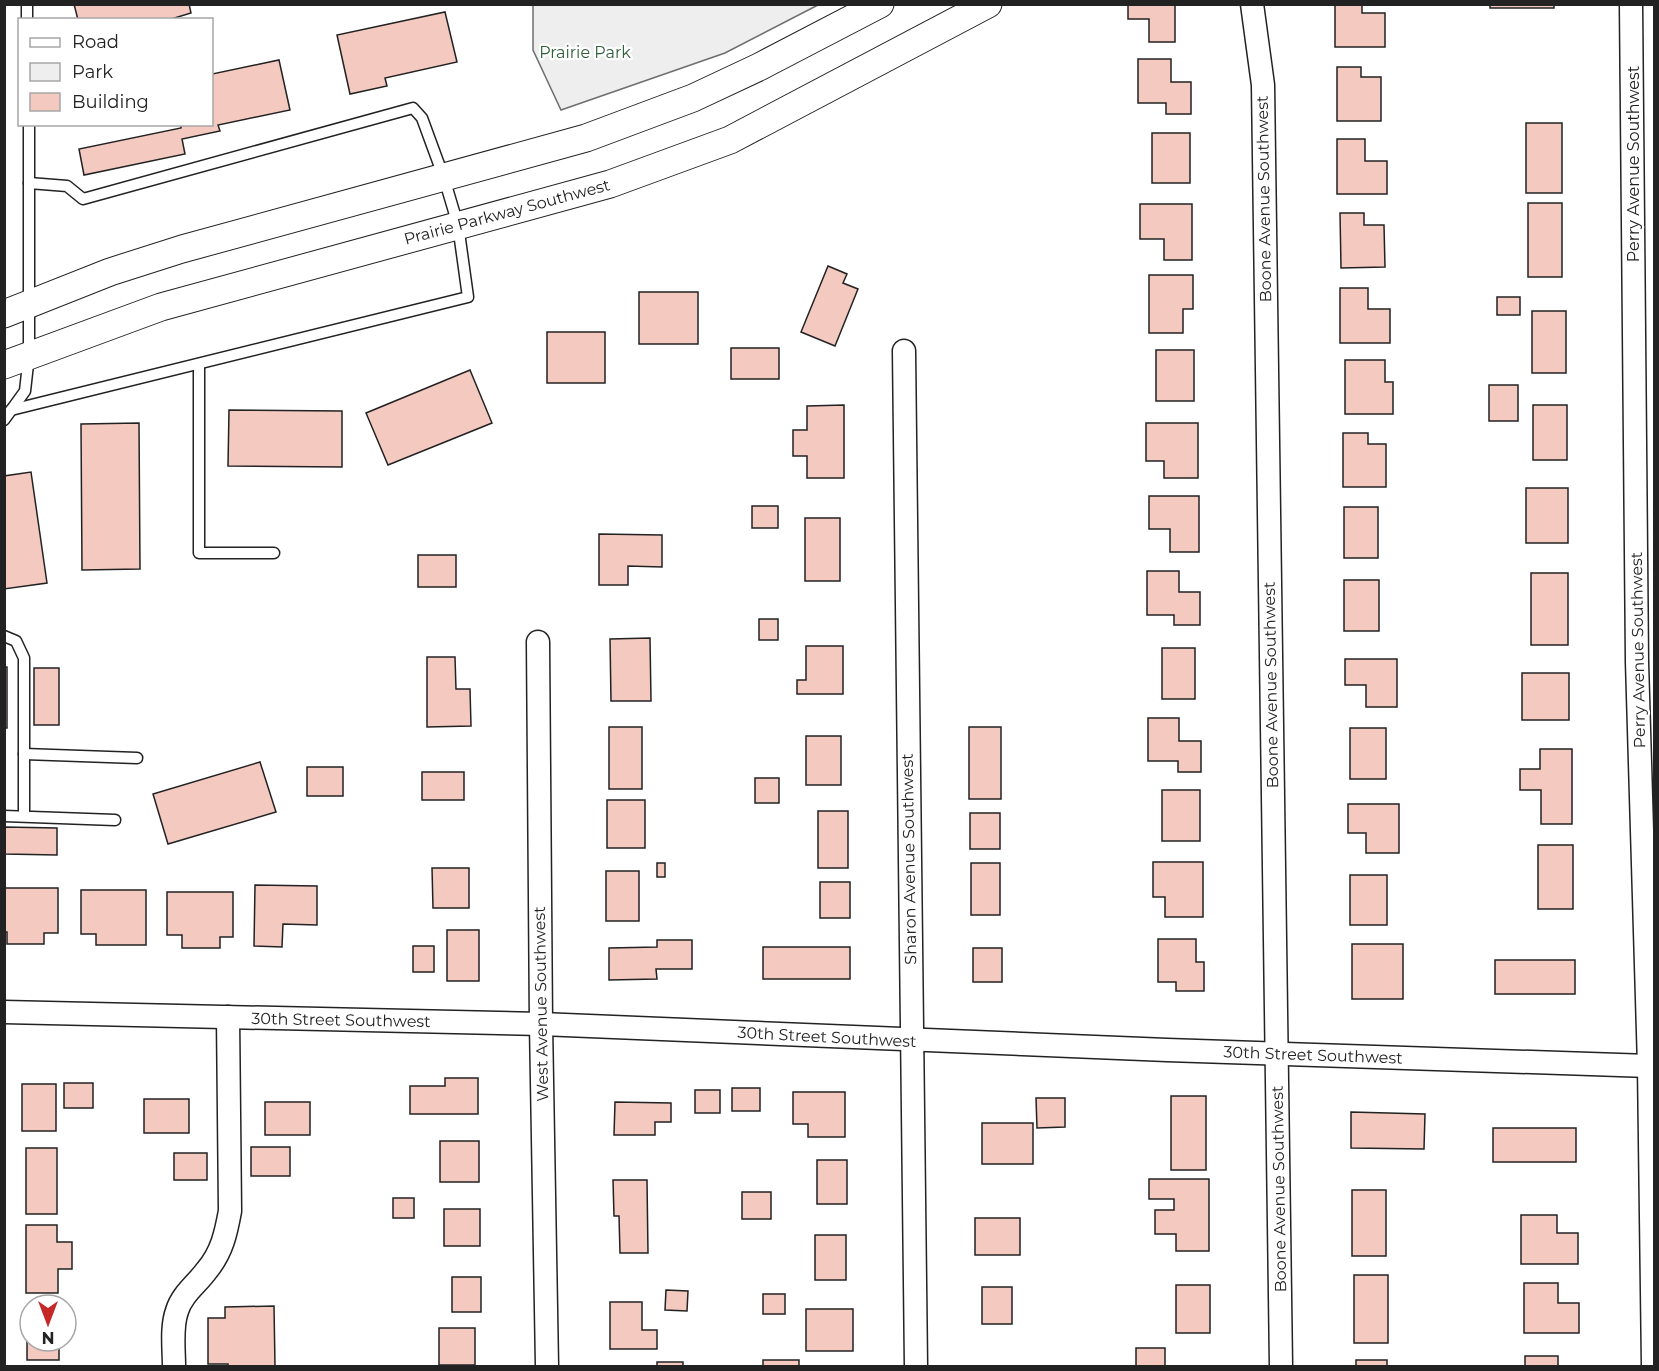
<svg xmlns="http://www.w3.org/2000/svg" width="1659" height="1371" font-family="Montserrat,sans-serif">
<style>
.green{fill:#eee;stroke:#6f6f6f;stroke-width:1.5}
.building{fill:#f3c9c0;stroke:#222;stroke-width:1.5}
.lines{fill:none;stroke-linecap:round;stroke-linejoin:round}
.service-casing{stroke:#222;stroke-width:13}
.minor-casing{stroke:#222;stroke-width:25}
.tertiary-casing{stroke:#222;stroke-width:29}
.service{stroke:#fff;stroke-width:10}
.minor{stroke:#fff;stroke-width:22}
.tertiary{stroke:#fff;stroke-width:27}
.labels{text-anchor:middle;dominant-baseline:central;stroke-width:4.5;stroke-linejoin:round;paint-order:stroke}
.park-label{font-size:16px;fill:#2f5e38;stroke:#fff}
.street-label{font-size:16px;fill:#222;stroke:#fff}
</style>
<rect width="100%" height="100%" fill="#fff"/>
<!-- green -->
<path class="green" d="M533,5v-1l285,1 -93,48 -164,57 -28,-60z"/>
<!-- building -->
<g class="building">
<path d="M74,4h115l2,9 -23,7h-90z"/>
<path d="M1128,4h47v38h-26v-23h-21z"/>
<path d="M1335,4h27v9h23v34h-50z"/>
<rect x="1490" y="4" width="64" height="4"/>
<path d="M445,12l12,50 -72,16 2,8 -37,8 -13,-59z"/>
<path d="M1138,59h33v23h20v32h-25v-11h-28z"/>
<path d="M279,60l11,50 -72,15 2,6 -38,8 3,15 -101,21 -5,-26 102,-21v-4h31v-50z"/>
<path d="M1337,67h24v10h20v44h-44z"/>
<rect x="1526" y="123" width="36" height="70"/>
<rect x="1152" y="133" width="38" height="50"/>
<path d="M1337,139h28v22h22v33h-50z"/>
<rect x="1528" y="203" width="34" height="74"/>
<path d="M1140,204h52v56h-28v-21h-24z"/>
<path d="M1340,213h24v12h20l1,42 -44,1z"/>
<path d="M828,266l19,8 -4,9 15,6 -23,57 -34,-14z"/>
<path d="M1149,275h44v34h-10v24h-34z"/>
<path d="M1340,288h28v21h22v34h-50z"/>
<rect x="639" y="292" width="59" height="52"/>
<rect x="1497" y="297" width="23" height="18"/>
<rect x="1532" y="311" width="34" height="62"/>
<rect x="547" y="332" width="58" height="51"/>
<rect x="731" y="348" width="48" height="31"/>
<rect x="1156" y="350" width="38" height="51"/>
<path d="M1345,360h40v22h8v32h-48z"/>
<path d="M470,370l22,53 -104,42 -22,-52z"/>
<rect x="1489" y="385" width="29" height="36"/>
<path d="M844,405v73h-37v-22h-14v-26h14v-24z"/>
<rect x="1533" y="405" width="34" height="55"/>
<path d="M229,410l113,1v56l-114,-1z"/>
<path d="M139,423l1,146 -58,1 -1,-146z"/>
<path d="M1146,423h52v55h-34v-17h-18z"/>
<path d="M1343,433h25v11h18v43h-43z"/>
<path d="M31,472l16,111 -43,6v-113z"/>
<rect x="1526" y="488" width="42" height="55"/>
<path d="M1149,496h50v56h-29v-23h-21z"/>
<rect x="752" y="506" width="26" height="22"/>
<rect x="1344" y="507" width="34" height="51"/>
<rect x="805" y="518" width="35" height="63"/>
<path d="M599,534l63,1v32l-34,-1v19h-29z"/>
<rect x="418" y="555" width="38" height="32"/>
<path d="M1147,571h32v21h21v33h-26v-10h-27z"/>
<rect x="1531" y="573" width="37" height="72"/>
<rect x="1344" y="580" width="35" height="51"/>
<rect x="759" y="619" width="19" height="21"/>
<path d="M650,638l1,63h-40l-1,-62z"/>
<path d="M806,646h37v48h-46v-14h9z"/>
<rect x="1162" y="648" width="33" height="51"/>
<path d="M427,657h28l1,32h14l1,37 -44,1z"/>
<path d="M1345,659h52v48h-31v-22h-21z"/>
<rect x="4" y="667" width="3" height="61"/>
<rect x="34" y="668" width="25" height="57"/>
<rect x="1522" y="673" width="47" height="47"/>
<path d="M1148,718h31v23h22v31h-23v-11h-30z"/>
<rect x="609" y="727" width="33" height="62"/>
<rect x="969" y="727" width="32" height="72"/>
<rect x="1350" y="728" width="36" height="51"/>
<rect x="806" y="736" width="35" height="49"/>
<path d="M1540,749h32v75h-31v-34h-21v-21h20z"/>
<path d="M260,762l16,50 -108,32 -15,-50z"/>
<rect x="307" y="767" width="36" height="29"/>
<rect x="422" y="772" width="42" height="28"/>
<rect x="755" y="778" width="24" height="25"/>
<rect x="1162" y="790" width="38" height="51"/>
<rect x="607" y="800" width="38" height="48"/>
<path d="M1348,804h51v49h-33v-20h-18z"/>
<rect x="818" y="811" width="30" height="57"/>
<rect x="970" y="813" width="30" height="36"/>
<path d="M4,827l53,1v27l-53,-1z"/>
<rect x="1538" y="845" width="35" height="64"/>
<path d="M1153,862h50v55h-38v-20h-12z"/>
<rect x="657" y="863" width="8" height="14"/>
<rect x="971" y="863" width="29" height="52"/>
<path d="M432,868h37v40h-36z"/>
<rect x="606" y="871" width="33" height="50"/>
<rect x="1350" y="875" width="37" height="50"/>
<rect x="820" y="882" width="30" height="36"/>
<path d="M255,885l62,1v39l-34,-1 -1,23 -28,-1z"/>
<path d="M4,888h54v45h-14v11h-37v-12h-3z"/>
<path d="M81,890h65v55h-50v-11h-15z"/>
<path d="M167,892h66v45h-13v11h-38v-13h-15z"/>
<rect x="447" y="930" width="32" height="51"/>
<path d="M1158,939h38v23h8v29h-28v-9h-18z"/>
<path d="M657,940h35v29h-36l1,10 -48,1v-32l48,-1z"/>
<rect x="1352" y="944" width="51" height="55"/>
<rect x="413" y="946" width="21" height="26"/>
<rect x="763" y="947" width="87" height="32"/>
<rect x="973" y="948" width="29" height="34"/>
<rect x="1495" y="960" width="80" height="34"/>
<path d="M445,1078h33v36h-68v-28h35z"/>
<rect x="64" y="1083" width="29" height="25"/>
<rect x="22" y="1084" width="34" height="47"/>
<rect x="732" y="1088" width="28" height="23"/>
<rect x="695" y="1090" width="25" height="23"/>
<path d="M793,1092h52v45h-37v-13h-15z"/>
<rect x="1171" y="1096" width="35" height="74"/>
<path d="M1036,1098h29v29l-28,1z"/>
<rect x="144" y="1099" width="45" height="34"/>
<rect x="265" y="1102" width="45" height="33"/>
<path d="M615,1102l56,1v19h-16v13h-41z"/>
<path d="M1351,1112l74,2 -1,35 -73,-1z"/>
<rect x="982" y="1123" width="51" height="41"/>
<rect x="1493" y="1128" width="83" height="34"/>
<rect x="440" y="1141" width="39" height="41"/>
<rect x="251" y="1147" width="39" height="29"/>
<rect x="26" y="1148" width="31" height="66"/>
<rect x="174" y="1153" width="33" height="27"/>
<rect x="817" y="1160" width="30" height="44"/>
<path d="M1149,1179h60v72h-33v-17h-21v-24h19v-11h-25z"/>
<path d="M613,1180h34l1,73h-28l-1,-37h-5z"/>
<rect x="1352" y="1190" width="34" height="66"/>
<rect x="742" y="1192" width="29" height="27"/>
<rect x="393" y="1198" width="21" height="20"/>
<rect x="444" y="1209" width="36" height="37"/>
<path d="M1521,1215h36v18h21v31h-57z"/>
<rect x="975" y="1218" width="45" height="37"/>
<path d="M26,1225h31v17h15v27h-14v24h-32z"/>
<rect x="815" y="1235" width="31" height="45"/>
<rect x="1354" y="1275" width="34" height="68"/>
<rect x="452" y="1277" width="29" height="35"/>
<path d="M1524,1283h34v20h21v30h-55z"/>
<rect x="1176" y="1285" width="34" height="48"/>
<rect x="982" y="1287" width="30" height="37"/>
<path d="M666,1290l22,1 -1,20 -22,-1z"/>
<rect x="763" y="1294" width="22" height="20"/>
<path d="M610,1302h32v28h15v19h-47z"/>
<path d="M274,1306l1,60h-47v-2h-20v-46h17v-11z"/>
<rect x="806" y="1309" width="47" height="42"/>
<path d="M27,1310h3v31h29v19h-32z"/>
<rect x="439" y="1328" width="36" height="37"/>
<rect x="1136" y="1348" width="29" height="18"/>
<rect x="1525" y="1356" width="33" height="10"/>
<rect x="763" y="1360" width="36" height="6"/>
<rect x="1356" y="1360" width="31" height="6"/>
<rect x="657" y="1362" width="26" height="4"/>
</g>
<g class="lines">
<defs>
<g id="service">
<path d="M27,20v-16"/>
<path d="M199,364v189h75"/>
<path d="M11,410l457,-113 -10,-72 -14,-47 -22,-60 -9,-10 -330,91 -16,-13 -38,-3"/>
<path d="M4,420l21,-29 4,-36v-231"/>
<path d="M4,636l12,5 8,17v158"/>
<path d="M24,754l113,4"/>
<path d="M4,816l111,4"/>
</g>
<g id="minor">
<path d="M1252,4l11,81 18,1281"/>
<path d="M1631,4l6,658 12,404 4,300"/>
<path d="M904,351l12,1015"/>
<path d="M538,642l3,382 6,342"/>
<path d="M4,1012l537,12 626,26 482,16"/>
<path d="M174,1366c0,-16 -3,-39 3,-55 5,-17 20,-27 30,-41 15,-18 19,-37 23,-59l-2,-194"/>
</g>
<g id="tertiary">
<path d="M4,314l106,-42 72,-23 404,-111 107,-40 66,-31 121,-63"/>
<path d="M4,365l157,-58 449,-123 120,-44 258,-136"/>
</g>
</defs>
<!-- service casing -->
<use href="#service" class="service-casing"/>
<!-- minor casing -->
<use href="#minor" class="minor-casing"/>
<!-- tertiary casing -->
<use href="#tertiary" class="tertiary-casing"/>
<!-- service -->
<use href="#service" class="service"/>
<!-- minor -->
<use href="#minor" class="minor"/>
<!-- tertiary -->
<use href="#tertiary" class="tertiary"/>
</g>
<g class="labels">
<!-- park labels -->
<g class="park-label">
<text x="585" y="52">Prairie Park</text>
</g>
<!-- street labels -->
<g class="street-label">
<text transform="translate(1633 164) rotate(-90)">Perry Avenue Southwest</text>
<text transform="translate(1264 199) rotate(-91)">Boone Avenue Southwest</text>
<text transform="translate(507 212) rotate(-15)">Prairie Parkway Southwest</text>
<text transform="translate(1638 650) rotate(-91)">Perry Avenue Southwest</text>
<text transform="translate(1271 685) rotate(-91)">Boone Avenue Southwest</text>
<text transform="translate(909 859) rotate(-91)">Sharon Avenue Southwest</text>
<text transform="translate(541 1004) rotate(-91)">West Avenue Southwest</text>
<text transform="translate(341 1020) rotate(1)">30th Street Southwest</text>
<text transform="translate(827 1037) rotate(3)">30th Street Southwest</text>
<text transform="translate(1313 1055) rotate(2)">30th Street Southwest</text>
<text transform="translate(1279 1189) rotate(-91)">Boone Avenue Southwest</text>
</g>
</g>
<!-- border -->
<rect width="1659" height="1371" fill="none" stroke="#222222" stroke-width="12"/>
<!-- legend -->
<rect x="18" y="18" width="195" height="108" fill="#ffffff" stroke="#a7a7a7" stroke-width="1.5"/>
<rect x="30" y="38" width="30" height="9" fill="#ffffff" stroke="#a7a7a7" stroke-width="1.5"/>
<text x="72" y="48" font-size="18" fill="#222222">Road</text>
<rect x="30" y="63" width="30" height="18" fill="#eeeeee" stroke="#a7a7a7" stroke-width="1.5"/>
<text x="72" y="78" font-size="18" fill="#222222">Park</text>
<rect x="30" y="93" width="30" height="18" fill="#f3c9c0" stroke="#a7a7a7" stroke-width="1.5"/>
<text x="72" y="108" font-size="18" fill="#222222">Building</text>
<!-- north arrow -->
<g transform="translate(48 1323) rotate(180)"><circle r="28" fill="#ffffff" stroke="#a7a7a7" stroke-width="1.5"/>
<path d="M0-4.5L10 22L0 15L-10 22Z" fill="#c62828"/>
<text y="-9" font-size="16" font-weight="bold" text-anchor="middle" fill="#222222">N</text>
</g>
</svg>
